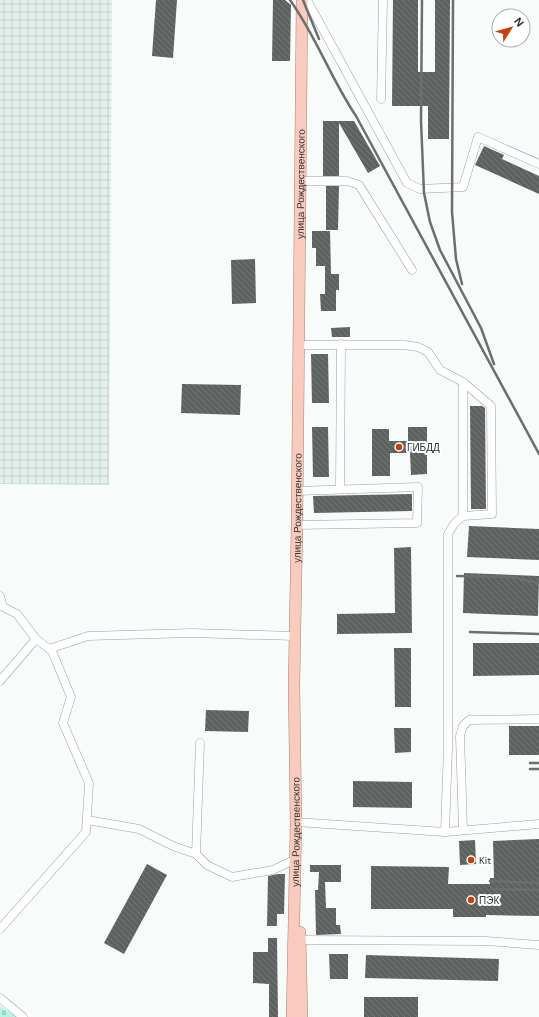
<svg xmlns="http://www.w3.org/2000/svg" width="539" height="1017" font-family="'DM Sans',sans-serif">
<style>
.industrial{fill:url(#industrial-grid)}
.cemetery{fill:url(#cemetery-stones)}
.building{fill:url(#building-back-hatch)}
.lines{fill:none;stroke-linecap:round;stroke-linejoin:round}
.minor-casing{stroke:#9b9f9e;stroke-width:9}
.major-casing{stroke:#af7f70;stroke-width:12}
.minor{stroke:#fff;stroke-width:8}
.major{stroke:#f8cbbe;stroke-width:11}
.rail{stroke:#6c6f6e;stroke-width:2.5}
.poi-dot{fill:#c8410a;stroke:#fff;stroke-width:1.5}
.labels{text-anchor:middle;dominant-baseline:central;stroke-width:4;stroke-linejoin:round;paint-order:stroke}
.street-label{font-size:10px;fill:#303232;stroke:#fff}
.poi-label{font-size:10px;fill:#303232;stroke:#fff;text-anchor:start}
</style>
<defs>
<pattern id="industrial-grid" width="8" height="8" patternUnits="userSpaceOnUse"><rect width="8" height="8" fill="#e3f1ed"/><path d="M0 4h8M4 0v8" fill="none" stroke="#c3cfcc"/></pattern>
<pattern id="cemetery-stones" width="16" height="16" patternUnits="userSpaceOnUse"><rect width="16" height="16" fill="#b8f4e4"/><path d="M2 7V4a2 2 0 0 1 4 0v3zM10 15v-3a2 2 0 0 1 4 0v3z" fill="#9ed2c4"/></pattern>
<pattern id="building-back-hatch" width="6" height="6" patternUnits="userSpaceOnUse"><rect width="6" height="6" fill="#5d6261"/><path d="M-1 5l2 2M0 0l6 6M5-1l2 2" fill="none" stroke="#767a79"/></pattern>
</defs>
<rect width="100%" height="100%" fill="#f7fcfa"/>
<!-- industrial -->
<path class="industrial" d="M0,0h112l-3,485 -109,-1z"/>
<!-- cemetery -->
<path class="cemetery" d="M0,1006l17,11h-17z"/>
<!-- building -->
<g class="building">
<path d="M156,0h21l-4,58 -21,-2z"/>
<path d="M273,0h12l6,5 -1,56h-18z"/>
<path d="M393,0h25v72h17v-72h15l-1,139h-21v-33h-36z"/>
<path d="M323,121h31l26,45 -12,7 -29,-50v53h-16z"/>
<path d="M484,146l20,9 -2,4 37,17v18l-64,-29z"/>
<path d="M326,186h13l-1,44h-12z"/>
<path d="M312,231h18l1,43h8v16h-3v21h-15l-1,-17h5v-28h-9v-18h-4z"/>
<path d="M255,259l1,44 -24,1 -1,-44z"/>
<path d="M350,327v10h-18l-1,-9z"/>
<path d="M311,354h17l1,49h-17z"/>
<path d="M182,384l59,1 -1,30 -59,-2z"/>
<path d="M470,406h12l3,2 1,101h-15z"/>
<path d="M312,427h16l1,50h-16z"/>
<path d="M408,427h19v47l-16,1 -1,-22h-20v23h-18v-47h17v12h19z"/>
<path d="M412,494v17l-98,2 -1,-17z"/>
<path d="M469,526l70,3v31l-72,-3z"/>
<path d="M411,547l1,86 -75,1v-20l58,-1 -1,-65z"/>
<path d="M464,573l75,3 -1,40 -75,-3z"/>
<path d="M473,643h66v32l-66,1z"/>
<path d="M394,648h17v59h-16z"/>
<path d="M206,710l43,1 -1,21 -43,-1z"/>
<rect x="509" y="726" width="30" height="29"/>
<path d="M394,728h17v24l-16,1z"/>
<path d="M353,781l59,1v26l-59,-1z"/>
<path d="M539,839v77l-53,-1v2h-33v-8h-82v-43l78,1 -1,17h42v-6h4l-1,-37z"/>
<path d="M475,840l1,24 -16,1 -1,-24z"/>
<path d="M147,864l20,11 -43,79 -20,-11z"/>
<path d="M310,865h31v17h-16l1,26h10v17h4l1,9 -25,1 -1,-45h3l1,-18h-9z"/>
<path d="M278,874h7l-1,40h-7v12h-10l1,-50z"/>
<path d="M268,938h9l1,79h-9v-33l-16,-1v-31h15z"/>
<path d="M329,954h19v25h-18z"/>
<path d="M366,955l133,4 -1,22 -133,-3z"/>
<rect x="364" y="997" width="54" height="20"/>
</g>
<g class="lines">
<defs>
<g id="minor">
<path d="M307,0l100,183 13,6 43,-2 15,-50 61,27"/>
<path d="M381,99l2,-99"/>
<path d="M300,181h47l12,4 53,85"/>
<path d="M340,489l1,-145"/>
<path d="M296,491l122,-4 -1,36 -120,2"/>
<path d="M463,516v-134"/>
<path d="M0,596l3,11 14,7 19,25 16,12 19,46 -8,26 26,60 -3,49 -86,97"/>
<path d="M49,649l39,-13 103,-3 103,3"/>
<path d="M0,681l36,-42"/>
<path d="M87,820l52,9 34,17 23,8 11,11 25,12 41,-7 21,-10"/>
<path d="M296,822l149,10 3,-85v-213l6,-10 9,-8 29,-2 -1,-108 -28,-24 -23,-12 -12,-18 -10,-5 -14,-2h-106"/>
<path d="M463,829l-3,-93 3,-10 6,-6 70,-1"/>
<path d="M445,832l94,-8"/>
<path d="M196,854l4,-111"/>
<path d="M300,940l186,1 53,4"/>
<path d="M0,998l23,19"/>
</g>
<g id="major">
<path d="M300,932l2,85"/>
<path id="s1" d="M292,1017l4,-195 -2,-137 3,-160 5,-525"/>
</g>
</defs>
<!-- minor casing -->
<use href="#minor" class="minor-casing"/>
<!-- major casing -->
<use href="#major" class="major-casing"/>
<!-- minor -->
<use href="#minor" class="minor"/>
<!-- major -->
<use href="#major" class="major"/>
<!-- rail -->
<g class="rail">
<path d="M290,0c26,36 41,79 66,116l183,338"/>
<path d="M303,0l16,39"/>
<path d="M422,0l-1,121 3,72 6,29 10,28 41,78 13,36"/>
<path d="M453,0l-1,212 4,47 6,25"/>
<path d="M457,576l54,1 28,6"/>
<path d="M470,632l69,2"/>
<path d="M530,763h9"/>
<path d="M530,769h9"/>
<path d="M490,881l49,2"/>
<path d="M491,889l48,1"/>
</g>
</g>
<!-- markers -->
<g class="poi-dot">
<circle cx="399" cy="447" r="4"/>
<circle cx="471" cy="860" r="4"/>
<circle cx="471" cy="900" r="4"/>
</g>
<g class="labels">
<!-- street labels -->
<g class="street-label">
<text stroke="none"><textPath href="#s1" startOffset="833">улица Рождественского</textPath></text>
<text stroke="none"><textPath href="#s1" startOffset="509">улица Рождественского</textPath></text>
<text stroke="none"><textPath href="#s1" startOffset="185">улица Рождественского</textPath></text>
</g>
<!-- poi labels -->
<g class="poi-label">
<text x="407" y="447">ГИБДД</text>
<text x="479" y="860">Kit</text>
<text x="479" y="900">ПЭК</text>
</g>
</g>
<!-- north arrow -->
<g transform="translate(511 28) rotate(53)"><circle r="19" fill="#ffffff" stroke="#acadad"/>
<path d="M0-3L7 15L0 10L-7 15Z" fill="#c8410a"/>
<text y="-6" font-size="11" font-weight="bold" text-anchor="middle" fill="#303232">N</text>
</g>
</svg>
